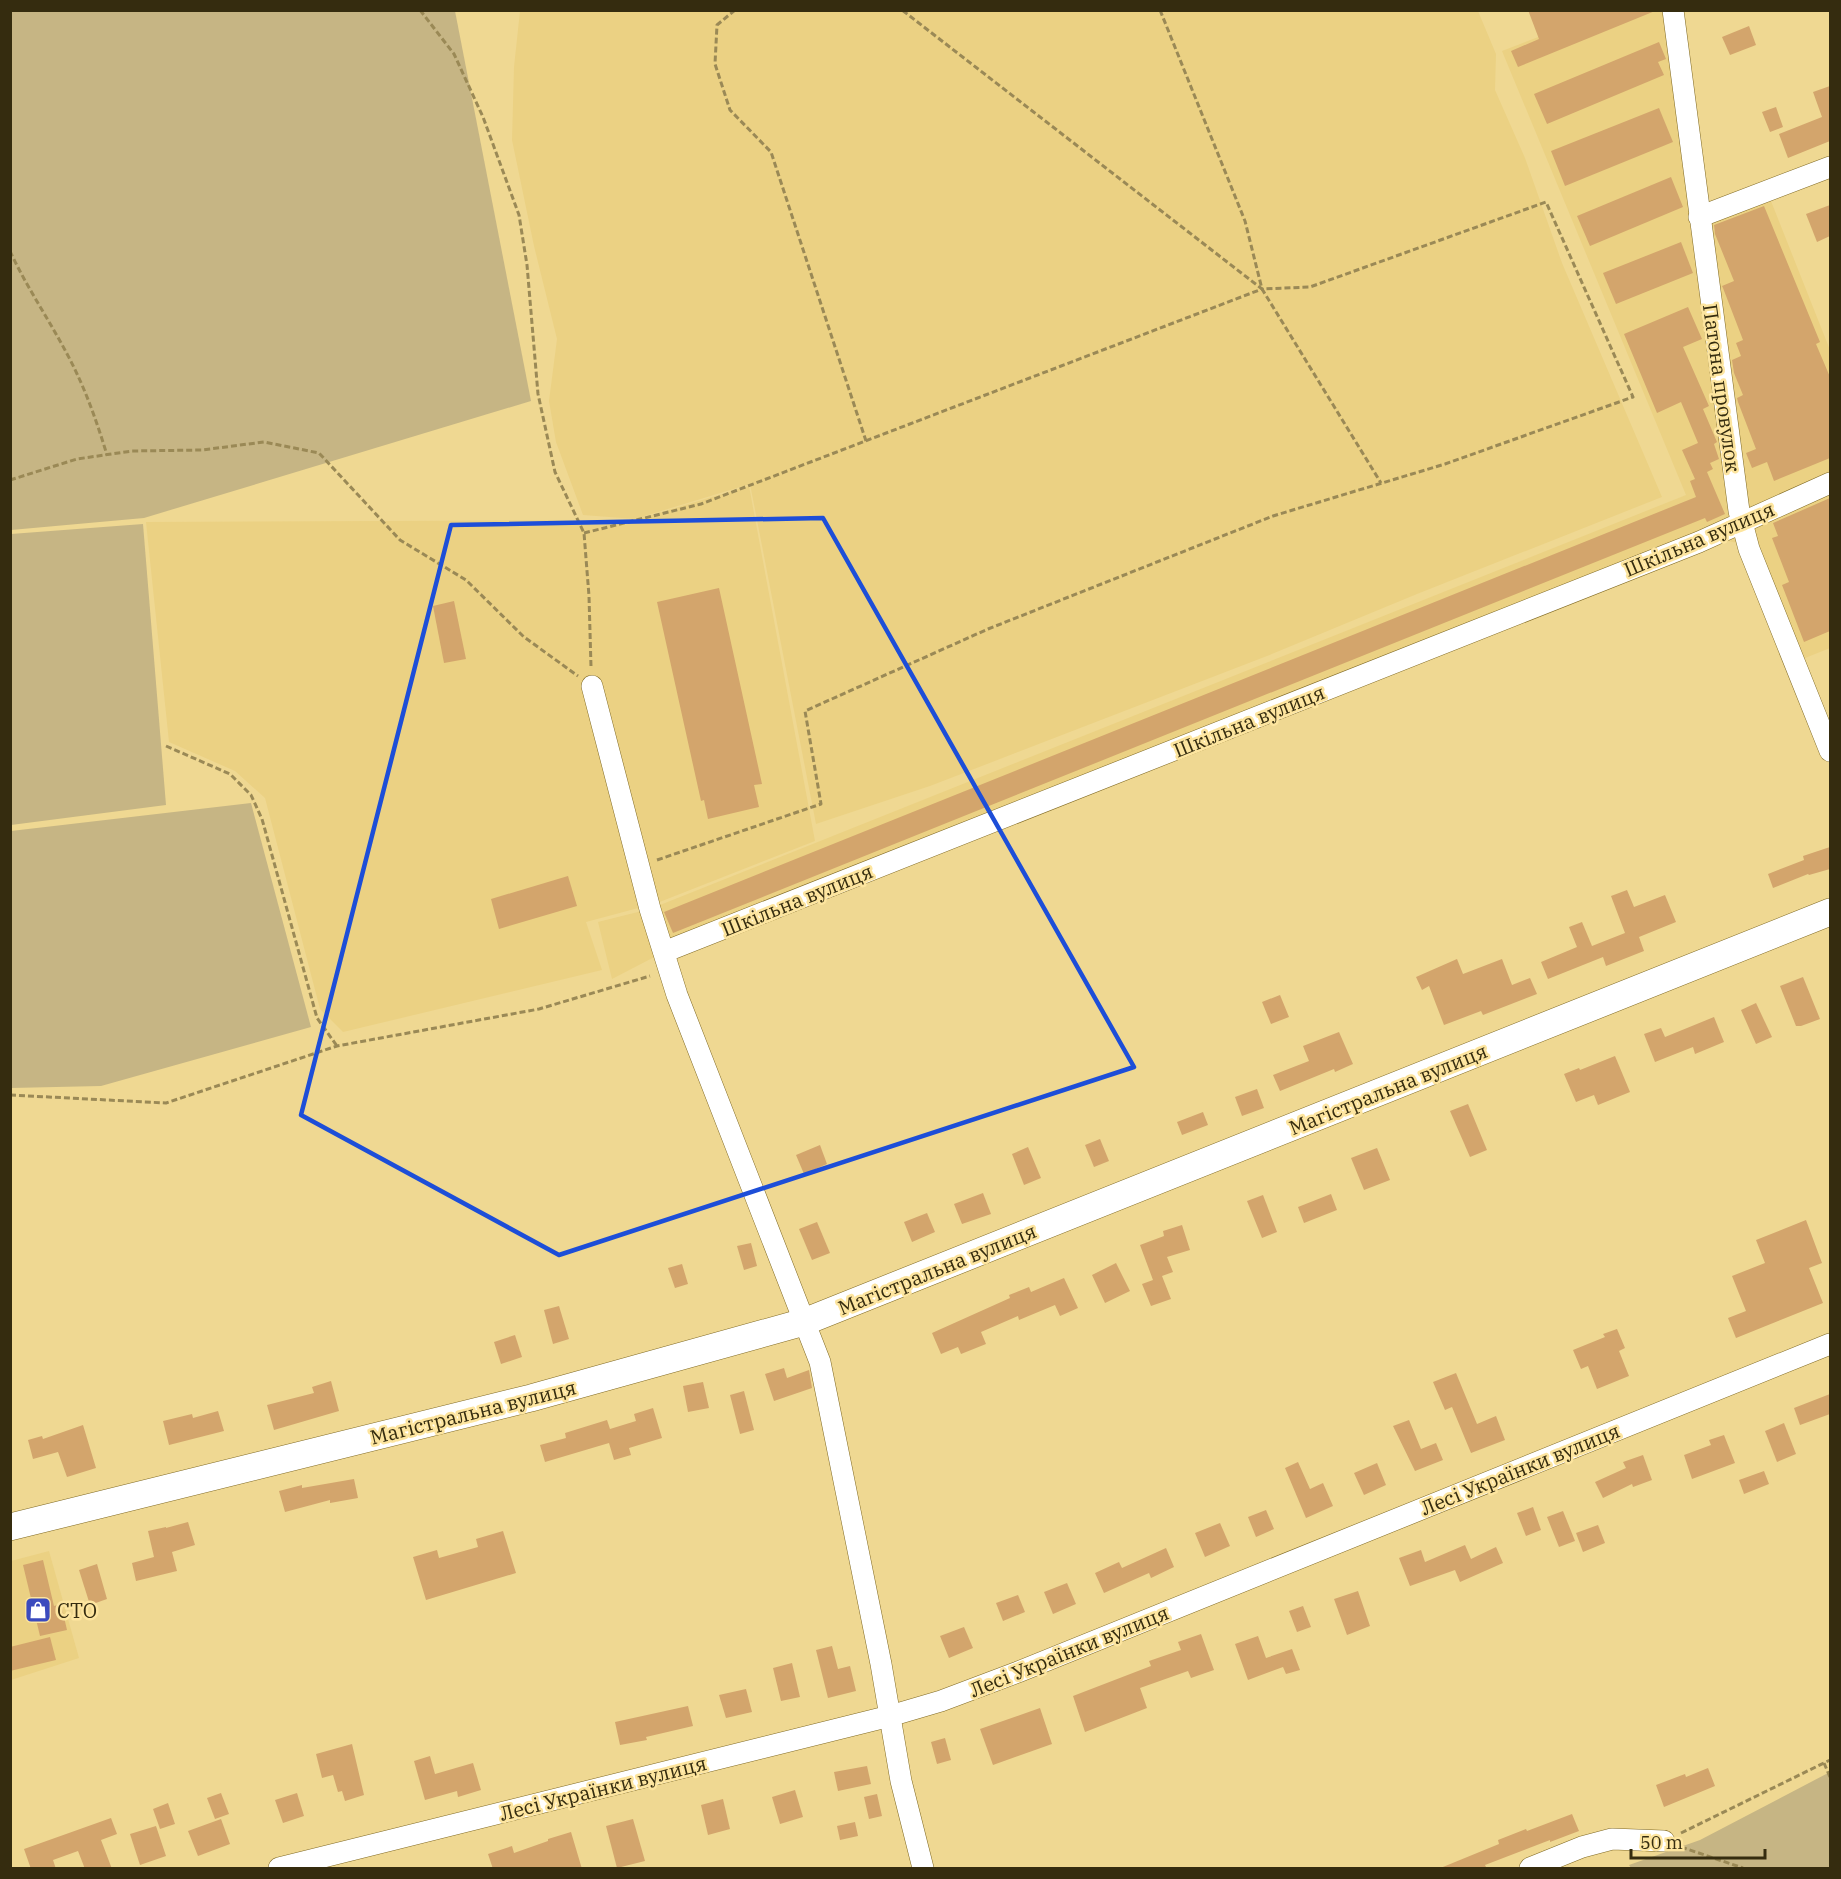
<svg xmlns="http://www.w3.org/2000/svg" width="1841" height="1879" font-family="'IBM Plex Serif',serif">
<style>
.built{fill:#ebd183}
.green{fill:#c6b584}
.building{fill:#d3a56c}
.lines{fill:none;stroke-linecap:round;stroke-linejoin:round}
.minor-casing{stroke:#806a24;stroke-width:22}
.major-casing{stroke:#806a24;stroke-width:28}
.path{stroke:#9a8956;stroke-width:3;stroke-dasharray:6 3;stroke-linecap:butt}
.minor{stroke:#fff;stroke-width:21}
.major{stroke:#fff;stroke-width:27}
.marked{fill:none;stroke:#1d4ed8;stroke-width:4.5;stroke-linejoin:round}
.labels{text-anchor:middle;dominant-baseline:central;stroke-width:5;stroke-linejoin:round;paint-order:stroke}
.street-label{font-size:20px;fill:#352c0f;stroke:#fde59f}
.poi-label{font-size:20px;fill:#352c0f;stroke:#fde59f;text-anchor:start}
</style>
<rect width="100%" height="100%" fill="#efd892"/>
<!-- built -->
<g class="built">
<path d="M520,11h958l18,43 -1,36 30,68 37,105 100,234 -245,97 -150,62 -337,130 -114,38 -66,-340 -115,35 -52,-4 -27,-73 -7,-41 8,-62 -23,-93 -22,-106 2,-73z"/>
<path d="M1605,11h58l36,206 68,-26 63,159v298l-35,14 -58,-119 -13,-3 -1060,412 -52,27 -14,-57 52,-13 1036,-414 -184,-444z"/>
<path d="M749,486l66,355 -158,62 -71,19 16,48 -259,62 -23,-23 -55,-211 -30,-27 -66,-29 -23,-220 489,-2z"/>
<path d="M49,1551l30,107 -68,22v-119z"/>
</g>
<!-- green -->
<g class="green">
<path d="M11,10l444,1 76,390 -387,117 -133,12z"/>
<path d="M143,524l23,281 -155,20v-291z"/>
<path d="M251,803l60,224 -210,59 -90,2v-257z"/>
<path d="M1830,1772v96h-199l-2,-3 71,-25z"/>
</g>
<!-- building -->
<g class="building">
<path d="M1528,10h127v1l-137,56 -7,-16 28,-12z"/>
<path d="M1749,26l7,19 -26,10 -8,-18z"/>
<path d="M1659,42l7,17 -8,3 6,13 -117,49 -13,-30z"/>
<path d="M1830,86v55l-42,17 -9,-24 43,-17 -9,-25z"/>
<path d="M1776,107l7,20 -13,5 -8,-20z"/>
<path d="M1659,108l14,34 -108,44 -14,-35z"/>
<path d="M1671,177l12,30 -93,39 -13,-30z"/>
<path d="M1830,205v31l-13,6 -11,-28z"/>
<path d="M1764,206l56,136 -4,2 14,33v81l-56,23 -7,-19 -15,6 -6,-15 10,-4 -18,-47 -1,-4 6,-3 -9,-22 -2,-13 9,-4 -5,-13 7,-3 -20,-52 -1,-2 12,-5 -19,-47 -1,-9z"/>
<path d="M1681,242l12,31 -77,31 -13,-31z"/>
<path d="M1688,307l14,32 -19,8 26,59 -6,3 14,33 -3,2 5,15 -9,4 3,6 -6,3 18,42 -18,8 -2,-4 -1032,415 -9,-21 1032,-415 -6,-16 5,-2 -13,-29 16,-7 -17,-41 -24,11 -33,-79z"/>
<path d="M1830,498v133l-26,11 -22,-57 7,-3 -17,-44 6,-2 -5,-13z"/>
<path d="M719,588l43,196 -8,1 5,22 -51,12 -4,-19 -3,1 -44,-199z"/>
<path d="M454,601l12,58 -22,4 -11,-57z"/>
<path d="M1830,847v22l-21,6 -1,-1 -35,14 -5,-14 36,-14 -1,-4z"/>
<path d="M568,876l9,30 -78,23 -8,-30z"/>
<path d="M1627,890l7,17 31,-12 11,27 -37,15 5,14 -38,15 -3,-9 -55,22 -7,-17 36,-15 -8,-20 13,-5 10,24 33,-13 -14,-37z"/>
<path d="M1457,959l6,15 39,-15 10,26 18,-7 7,16 -54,21 -2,-4 -37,14 -15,-39 -7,4 -6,-13z"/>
<path d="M1803,977l17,42 -19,7h-5l-16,-40z"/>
<path d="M1280,995l9,22 -18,7 -9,-22z"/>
<path d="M1756,1003l16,34 -16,7 -15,-34z"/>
<path d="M1714,1017l10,25 -29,12 -2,-7 -38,15 -11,-28 17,-6 4,9z"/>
<path d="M1339,1032l14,32 -18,8 -1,-3 -54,22 -7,-16 36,-14 -6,-15z"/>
<path d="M1615,1056l15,36 -32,13 -4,-10 -18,7 -12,-28 15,-6 1,2z"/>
<path d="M1257,1089l7,19 -22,8 -7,-19z"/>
<path d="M1468,1104l19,46 -17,7 -20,-46z"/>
<path d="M1203,1112l5,13 -26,10 -5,-13z"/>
<path d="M1100,1139l9,22 -15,6 -9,-22z"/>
<path d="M820,1145l7,19 -23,10 -8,-19z"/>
<path d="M1028,1147l13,31 -17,7 -12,-31z"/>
<path d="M1377,1148l13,32 -26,10 -13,-32z"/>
<path d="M983,1193l8,21 -29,10 -8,-20z"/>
<path d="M1331,1194l6,16 -33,13 -6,-16z"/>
<path d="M1263,1195l14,37 -15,6 -15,-37z"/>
<path d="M927,1213l8,19 -23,10 -8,-20z"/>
<path d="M1806,1220l16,43 -13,5 14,35 -87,35 -8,-20 18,-7 -14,-35 33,-13 -9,-23z"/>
<path d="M817,1222l13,31 -18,7 -13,-31z"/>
<path d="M1182,1225l8,25 -23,7 6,15 -11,4 9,23 -20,7 -9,-22 11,-4 -13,-35 24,-9 -1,-5z"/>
<path d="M751,1243l6,23 -13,4 -7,-24z"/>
<path d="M1116,1263l14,28 -25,12 -13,-28z"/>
<path d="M682,1264l6,20 -13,4 -7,-20z"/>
<path d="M1064,1278l14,30 -18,8 -5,-11 -36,15 -1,-4 -37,16 5,12 -25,10 -3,-7 -17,7 -9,-21 78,-35 -1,-3 20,-8 2,5z"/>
<path d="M559,1306l10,33 -16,5 -9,-34z"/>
<path d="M1617,1329l8,19 -6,3 10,25 -32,13 -9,-23 -7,3 -8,-19 32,-13 -2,-3z"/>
<path d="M515,1335l7,22 -21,7 -7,-22z"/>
<path d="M784,1368l3,10 22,-8 3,18 -38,13 -9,-27z"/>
<path d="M1456,1373l21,51 19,-8 9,24 -34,13 -19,-46 -7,3 -12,-28z"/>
<path d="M331,1381l8,30 -65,19 -7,-25 47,-12 -2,-6z"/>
<path d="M703,1382l6,26 -21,4 -5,-26z"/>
<path d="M744,1391l10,39 -14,4 -10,-39z"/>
<path d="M1830,1394v20l-30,11 -6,-17z"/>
<path d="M653,1408l9,30 -33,10 2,7 -17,5 -5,-17 -64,19 -5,-17 26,-7 -1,-5 42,-13 3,9 26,-8 -2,-7z"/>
<path d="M218,1411l6,20 -55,14 -6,-24 29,-7 1,4z"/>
<path d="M1409,1420l12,29 15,-6 7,17 -28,11 -22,-45z"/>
<path d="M1784,1423l12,31 -19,8 -12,-31z"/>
<path d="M83,1425l13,43 -29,9 -9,-25 -25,7 -5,-19 14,-4 1,3z"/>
<path d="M1724,1435l11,28 -43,16 -8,-24 27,-10 -2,-5z"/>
<path d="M1643,1455l9,25 -19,7 -1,-3 -29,14 -8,-16 31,-14 -3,-6z"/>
<path d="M1298,1462l12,27 13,-6 10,23 -27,12 -21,-50z"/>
<path d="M1377,1463l9,22 -22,10 -10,-22z"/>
<path d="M1764,1471l5,13 -25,10 -5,-14z"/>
<path d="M354,1479l4,19 -28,5v-3l-45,12 -6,-21 23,-6v3z"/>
<path d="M1533,1507l8,23 -15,6 -9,-23z"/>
<path d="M1266,1510l8,19 -18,8 -8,-20z"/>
<path d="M1563,1511l12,30 -16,6 -12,-30z"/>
<path d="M188,1522l7,23 -23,7 5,19 -41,10 -4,-18 22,-6 -6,-26 18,-4v1z"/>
<path d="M1220,1523l10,23 -25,11 -10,-24z"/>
<path d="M1598,1525l7,18 -22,9 -7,-19z"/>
<path d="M503,1531l13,42 -90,27 -13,-43 24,-7 2,8 39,-11 -2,-8z"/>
<path d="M1465,1545l6,14 25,-12 7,16 -43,19 -5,-12 -45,16 -11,-28 22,-8 4,12z"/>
<path d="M1166,1548l8,19 -23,11 -2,-5 -45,20 -9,-20 24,-11 3,6z"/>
<path d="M43,1560l11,46 7,-2 6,26 -27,6 -17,-71z"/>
<path d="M97,1564l10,35 -17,6 -11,-35z"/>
<path d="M1067,1583l9,21 -23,10 -9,-22z"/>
<path d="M1358,1591l12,35 -23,9 -13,-36z"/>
<path d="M1018,1595l7,17 -22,9 -7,-18z"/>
<path d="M1303,1606l8,21 -14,5 -8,-21z"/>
<path d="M964,1627l9,21 -24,10 -9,-22z"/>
<path d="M1201,1634l13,36 -23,8 -3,-7 -48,17 7,20 -62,24 -12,-36 78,-30 -2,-5 32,-11 -3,-8z"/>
<path d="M1258,1636l8,22 26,-9 8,21 -14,4 -3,-7 -35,13 -13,-36z"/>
<path d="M50,1637l6,23 -46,11v-24z"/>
<path d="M832,1646l6,23 12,-3 6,25 -28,7 -12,-48z"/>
<path d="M792,1663l8,34 -19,4 -8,-33z"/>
<path d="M746,1689l6,23 -26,6 -7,-23z"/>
<path d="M688,1706l5,20 -47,11 1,3 -27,5 -5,-23z"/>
<path d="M1040,1708l12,36 -59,21 -13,-36z"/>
<path d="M945,1738l6,22 -14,4 -6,-22z"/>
<path d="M352,1744l12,51 -19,6 -3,-10 -4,1 -5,-17 -11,3 -6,-24z"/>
<path d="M430,1756l5,18 38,-11 8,27 -23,7 -1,-6 -32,9 -11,-39z"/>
<path d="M867,1766l4,18 -33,7 -4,-19z"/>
<path d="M1708,1768l7,18 -51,21 -8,-22 29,-11 1,3z"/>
<path d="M795,1790l8,27 -23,7 -8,-27z"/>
<path d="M221,1793l8,21 -14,5 -8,-21z"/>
<path d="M297,1793l7,23 -21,7 -8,-23z"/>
<path d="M877,1794l5,22 -13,3 -5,-22z"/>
<path d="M723,1799l7,30 -22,6 -7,-30z"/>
<path d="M168,1803l7,21 -15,5 -7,-20z"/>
<path d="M1572,1814l7,17 -29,11v-2l-65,25 2,4h-49l61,-25 -1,-4 28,-11 1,2z"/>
<path d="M111,1818l6,16 -16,6 11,29h-27l-7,-18 -25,9 3,9h-25l-7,-20z"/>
<path d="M221,1819l9,25 -32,12 -10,-25z"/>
<path d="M633,1819l12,42 -28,7 -11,-42z"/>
<path d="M855,1822l3,14 -18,4 -3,-14z"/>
<path d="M156,1826l10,30 -26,9 -10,-31z"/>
<path d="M571,1832l11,37h-89l-5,-15 24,-8 2,7 34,-12v-2z"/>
</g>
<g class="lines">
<defs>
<g id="minor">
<path d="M1673,10l66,501 10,38 81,202"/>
<path d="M1699,217l131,-50"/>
<path d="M592,686l58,223 27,86 143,367 61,302 20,117 22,87"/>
<path d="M664,952l1035,-410 131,-59"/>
<path d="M279,1868l611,-152 51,-15 77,-29 812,-328"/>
<path d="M1530,1868l52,-21 30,-8 52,2"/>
</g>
<path id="major" d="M10,1527l521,-129 273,-76 1026,-410"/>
</defs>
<!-- minor casing -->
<use href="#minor" class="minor-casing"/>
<!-- major casing -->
<use href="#major" class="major-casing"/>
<!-- path -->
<g class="path">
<path d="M420,10l34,44 29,63 36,98 8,50 11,129 17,78 29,61 5,63 2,71"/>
<path d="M735,10l-18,15 -2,39 15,46 41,42 95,289"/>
<path d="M1160,10l85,211 17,68 119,194"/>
<path d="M10,251c16,35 38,67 56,101 18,33 30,67 41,103"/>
<path d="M10,480l67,-21 55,-8 70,-1 62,-8 55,11 81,87 66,40 58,57 54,39"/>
<path d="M584,533l117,-29 561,-215 -360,-279"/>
<path d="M166,746l64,28 21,21 11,24 55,199 20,28"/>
<path d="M657,860l164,-56 -16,-93 183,-82 285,-113 172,-52 188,-67 -87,-195 -236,85 -48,2"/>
<path d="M10,1095l156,8 171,-57 202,-37 111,-33"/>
<path d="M1824,1763l6,14"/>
<path d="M1681,1833l149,-73"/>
<path d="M1681,1847l62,21"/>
</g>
<!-- minor -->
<use href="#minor" class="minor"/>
<!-- major -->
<use href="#major" class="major"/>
</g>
<!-- marked area -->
<path class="marked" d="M823,518l311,549 -575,188 -258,-140 150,-590z"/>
<!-- icons -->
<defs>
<symbol id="shop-square" viewBox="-11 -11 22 22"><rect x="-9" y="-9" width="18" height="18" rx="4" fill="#3b4bbe" stroke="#fde59f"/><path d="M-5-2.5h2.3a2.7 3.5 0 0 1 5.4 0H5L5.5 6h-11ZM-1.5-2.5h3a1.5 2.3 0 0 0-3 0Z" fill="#fff"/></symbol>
</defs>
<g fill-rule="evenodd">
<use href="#shop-square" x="23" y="1595" width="30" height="30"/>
</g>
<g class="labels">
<!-- street labels -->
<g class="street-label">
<text transform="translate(1722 388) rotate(82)">Патона провулок</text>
<text transform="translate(1699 539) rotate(-23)">Шкільна вулиця</text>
<text transform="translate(1249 721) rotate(-22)">Шкільна вулиця</text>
<text transform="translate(797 900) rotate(-22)">Шкільна вулиця</text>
<text transform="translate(1388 1089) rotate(-22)">Магістральна вулиця</text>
<text transform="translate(937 1269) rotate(-22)">Магістральна вулиця</text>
<text transform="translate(473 1412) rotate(-14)">Магістральна вулиця</text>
<text transform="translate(1520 1469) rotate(-22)">Лесі Українки вулиця</text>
<text transform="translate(1069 1651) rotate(-22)">Лесі Українки вулиця</text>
<text transform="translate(603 1788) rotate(-14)">Лесі Українки вулиця</text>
</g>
<!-- poi labels -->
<g class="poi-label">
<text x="57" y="1610">СТО</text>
</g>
</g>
<!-- border -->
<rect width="1841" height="1879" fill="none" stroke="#352c0f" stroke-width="24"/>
<!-- scale -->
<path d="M1631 1849v9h134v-9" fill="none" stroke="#352c0f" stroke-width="3"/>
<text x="1640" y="1849" font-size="18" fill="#352c0f" stroke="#fde59f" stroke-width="4.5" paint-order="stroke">50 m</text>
</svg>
